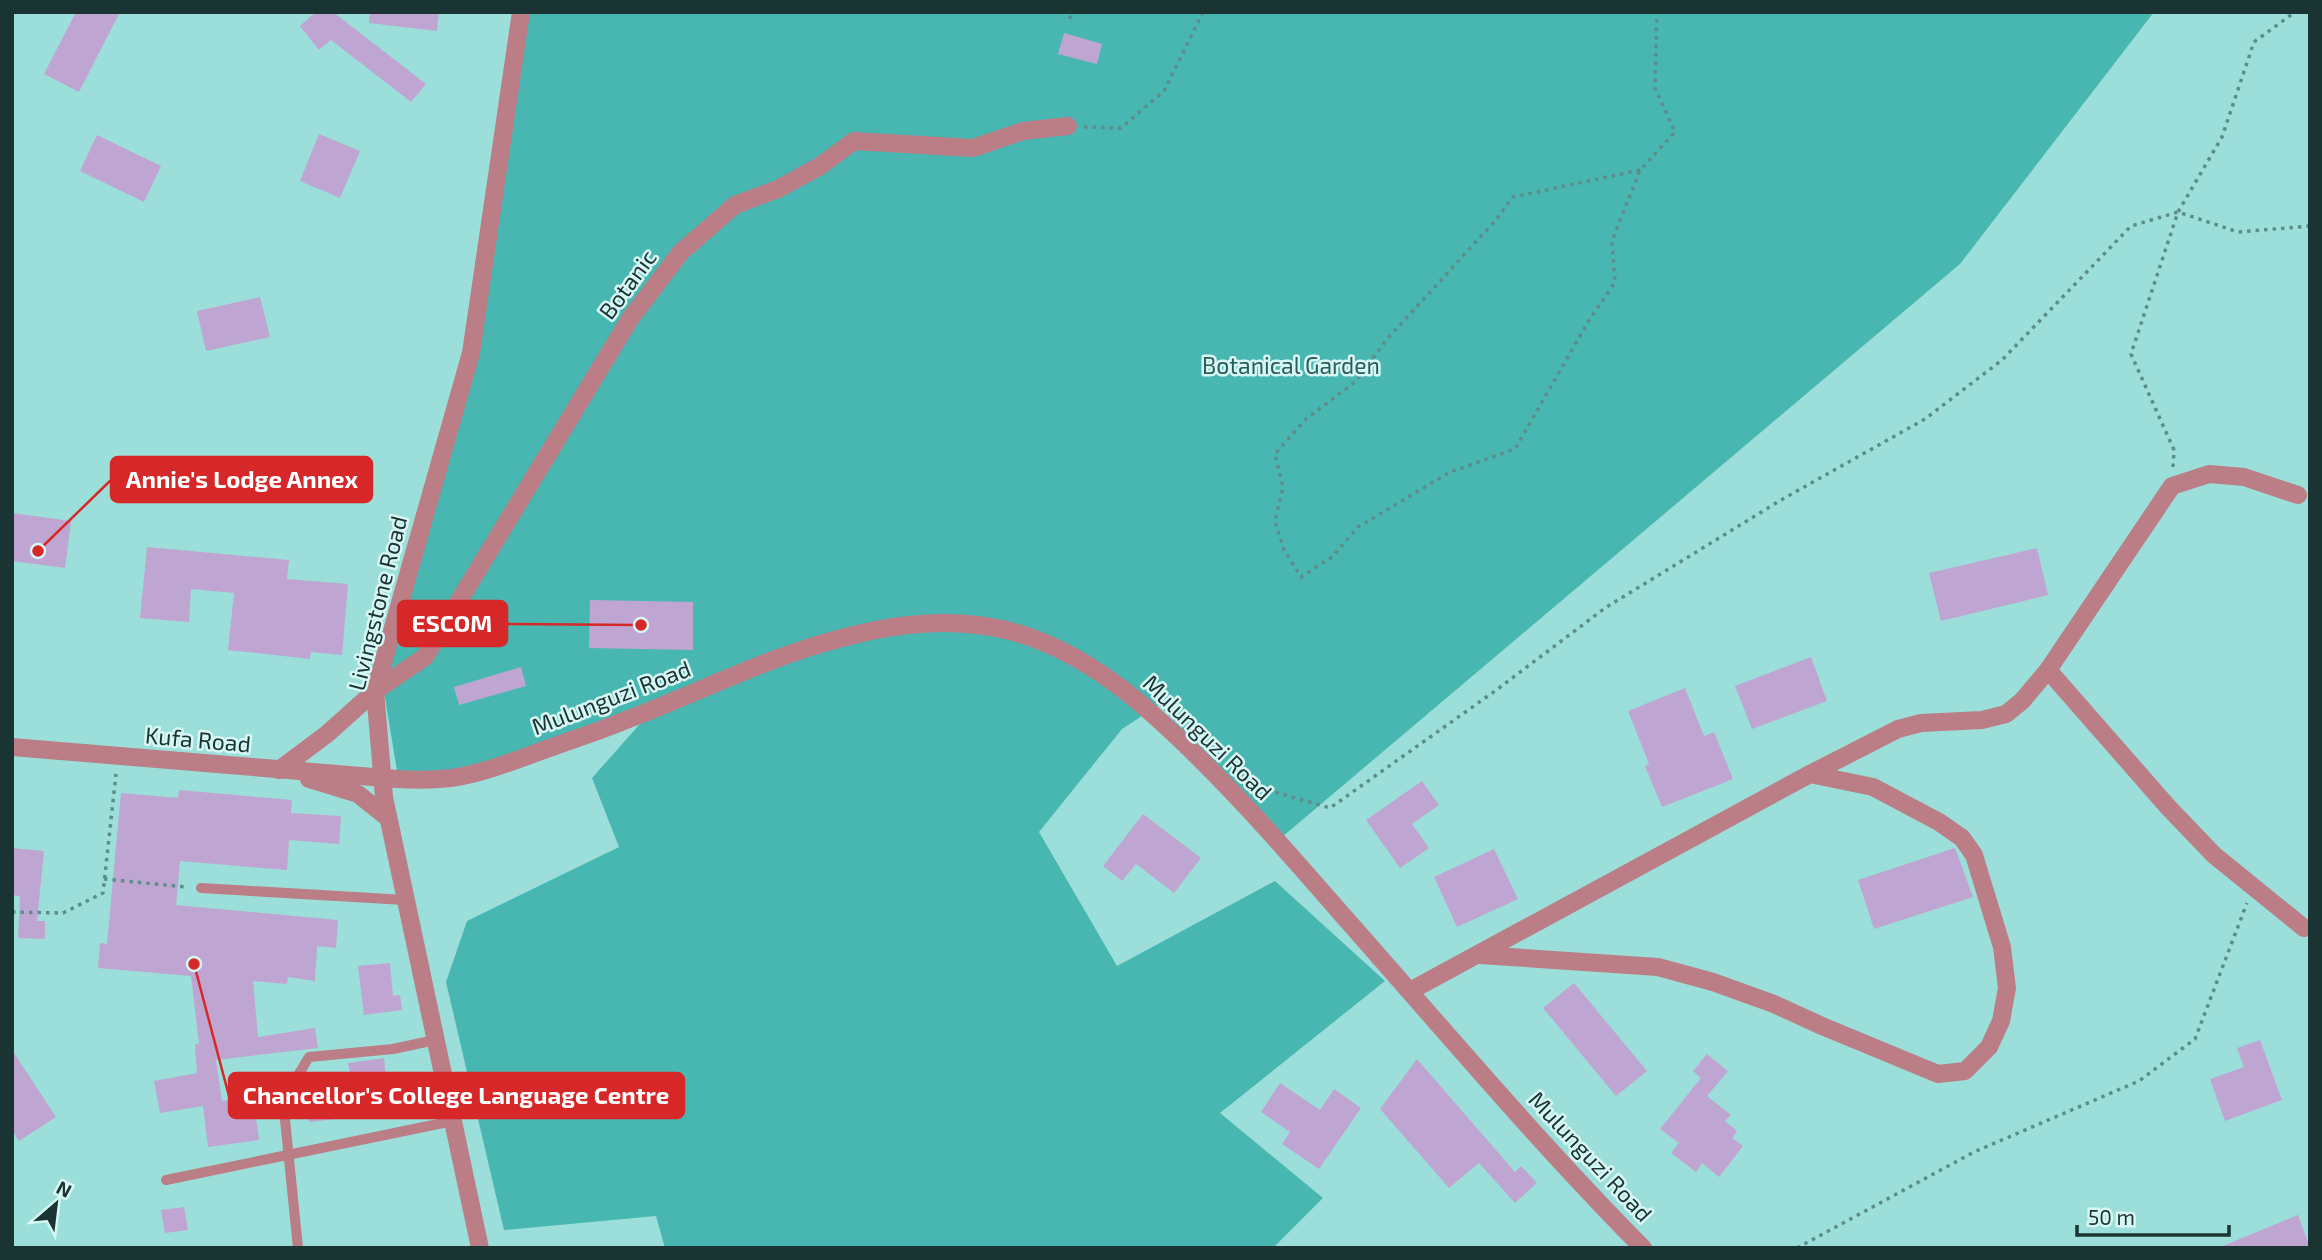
<svg xmlns="http://www.w3.org/2000/svg" width="2322" height="1260" font-family="'Exo 2',sans-serif">
<style>
.green{fill:#49b7b1}
.building{fill:#bfa6d2}
.lines{fill:none;stroke-linecap:round;stroke-linejoin:round}
.path{stroke:#5d8d8a;stroke-width:3.5;stroke-dasharray:3.5 5;stroke-linecap:butt}
.lane{stroke:#bb7d86;stroke-width:10}
.street{stroke:#bb7d86;stroke-width:18}
.labels{text-anchor:middle;dominant-baseline:central;stroke-width:5;stroke-linejoin:round;paint-order:stroke}
.street-label{font-size:23px;fill:#193433;stroke:#d7f7f5}
.park-label{font-size:23px;fill:#285e5a;stroke:#d7f7f5}
.leader{fill:none;stroke:#d62828;stroke-width:2.5}
.callout-dot{fill:#d62828;stroke:#d7f7f5;stroke-width:2.5}
.callout{fill:#d62828;stroke:#d62828;stroke-width:2.5}
.callout-label{font-size:24px;text-anchor:middle;font-weight:bold;fill:#fff}
</style>
<rect width="100%" height="100%" fill="#9cded9"/>
<!-- green -->
<path class="green" d="M521,12h1633l-194,252 -678,573 -123,-132 -37,24 -83,103 78,134 158,-85 110,100 -165,132 103,85 -50,50h-608l-9,-32 -152,14 -58,-248 21,-61 152,-74 -27,-69 71,-80 -202,75 -63,4 -20,-122 98,-302z"/>
<!-- building -->
<g class="building">
<path d="M76,12h44l-41,80 -35,-18z"/>
<path d="M316,12h17l93,72 -15,18 -80,-62 -12,10 -19,-24z"/>
<path d="M370,12h69l-2,19 -68,-8z"/>
<path d="M1064,33l38,11 -5,20 -39,-10z"/>
<path d="M319,134l41,17 -20,47 -40,-17z"/>
<path d="M97,135l64,31 -17,36 -64,-31z"/>
<path d="M260,297l10,40 -64,14 -9,-40z"/>
<path d="M12,513l59,8 -6,47 -53,-7z"/>
<path d="M147,547l142,13 -2,19 61,5 -6,71 -31,-3 -1,7 -82,-9 6,-57 -43,-4 -2,33 -49,-4z"/>
<path d="M2037,548l11,47 -107,26 -12,-48z"/>
<path d="M590,600l103,2v48l-104,-2z"/>
<path d="M1811,657l16,44 -75,28 -17,-43z"/>
<path d="M521,667l5,19 -67,19 -5,-18z"/>
<path d="M1685,688l19,48 10,-4 19,47 -71,28 -17,-41 4,-2 -21,-53z"/>
<path d="M1422,781l17,24 -27,19 17,24 -29,20 -34,-48z"/>
<path d="M179,790l113,10 -1,13 50,3 -2,28 -50,-4 -2,30 -107,-9 -4,44 162,15 -2,28 -19,-2 -2,35 -27,-4 -1,7 -34,-3 5,56 57,-9 3,20 -102,12 6,41 31,-4 6,43 -51,7 -5,-41 -43,7 -6,-32 43,-8 -2,-29h4l-8,-68 -93,-8 2,-25 7,1 14,-151 57,5z"/>
<path d="M1143,814l58,44 -27,35 -38,-29 -14,17 -19,-15z"/>
<path d="M12,848l32,3 -7,70h8v18l-27,-1 2,-42 -8,-1z"/>
<path d="M1955,848l18,49 -99,32 -16,-49z"/>
<path d="M1494,849l24,50 -61,28 -23,-50z"/>
<path d="M390,963l3,33 7,-1 2,15 -38,5 -6,-49z"/>
<path d="M1574,983l73,88 -31,25 -73,-88z"/>
<path d="M2260,1040l22,60 -57,21 -15,-42 34,-12 -7,-19z"/>
<path d="M12,1050l44,67 -37,24 -7,-11z"/>
<path d="M1707,1054l21,17 -21,25 24,19 -6,6 12,10 -5,7 11,8 -24,31 -17,-14 -6,9 -25,-19 8,-10 -19,-14 41,-51 -8,-7z"/>
<path d="M384,1058l2,18 -35,5 -3,-18z"/>
<path d="M1417,1059l98,113 6,-6 16,17 -22,20 -36,-40 -30,25 -69,-79z"/>
<path d="M351,1081l5,36 -47,5 -5,-36z"/>
<path d="M1280,1083l40,27 14,-21 27,19 -42,61 -37,-25 8,-12 -29,-20z"/>
<path d="M184,1207l4,23 -23,3 -4,-23z"/>
<path d="M2298,1215l12,33h-90v-1z"/>
</g>
<g class="lines">
<!-- path -->
<g class="path">
<path d="M1070,19l1,-7"/>
<path d="M1084,127l37,1 43,-37 39,-79"/>
<path d="M1640,170l-127,27 -18,24 -107,117 -33,44 -49,37 -31,35 8,33 -8,35 9,28 17,27 31,-20 26,-30 92,-55 65,-23 73,-127 27,-40 -3,-41 28,-71 35,-38 -20,-44 2,-76"/>
<path d="M2173,467l1,-17 -43,-96 47,-142 44,-75 32,-95 41,-30"/>
<path d="M1251,785l79,23 165,-117 110,-83 176,-108 144,-81 77,-59 129,-134 47,-14 60,20 72,-6"/>
<path d="M104,879l82,8"/>
<path d="M12,912l51,1 40,-20 13,-119"/>
<path d="M1797,1248l177,-96 165,-71 56,-42 52,-136"/>
</g>
<!-- lane -->
<g class="lane">
<path d="M201,888l204,12"/>
<path d="M166,1180l287,-59"/>
<path d="M298,1248l-15,-148 26,-43 84,-8 42,-9"/>
</g>
<!-- street -->
<g class="street">
<path d="M2048,670l120,137 46,48 90,73"/>
<path d="M12,747l385,32c18,1 36,1 54,-1 37,-5 74,-22 110,-34 22,-8 44,-15 65,-24 72,-27 141,-63 216,-82 65,-18 133,-23 196,2 61,24 109,67 155,112 51,50 99,105 146,159 100,113 198,230 304,337"/>
<path d="M279,770l48,-36 48,-43 50,-34 205,-338 51,-67 54,-47 43,-16 42,-23 34,-25 119,7 50,-17 45,-5"/>
<path d="M309,779l49,15 30,24"/>
<path d="M1480,955l178,12 55,15 61,22 48,22 116,48 27,-3 24,-24 12,-26 6,-33 -5,-41 -28,-92 -12,-17 -23,-16 -66,-35 -63,-13"/>
<path d="M1410,991l400,-217 88,-45 23,-6 61,-3 24,-6 16,-13 26,-31 124,-184 37,-12 35,3 54,18"/>
<path d="M480,1248l-96,-451 -9,-106 96,-338 50,-341"/>
</g>
</g>
<g class="labels">
<!-- street labels -->
<g class="street-label">
<text transform="translate(627 284) rotate(-54)">Botanic</text>
<text transform="translate(377 603) rotate(-76)">Livingstone Road</text>
<text transform="translate(611 697) rotate(-21)">Mulunguzi Road</text>
<text transform="translate(1208 737) rotate(44)">Mulunguzi Road</text>
<text transform="translate(198 739) rotate(5)">Kufa Road</text>
<text transform="translate(1591 1156) rotate(47)">Mulunguzi Road</text>
</g>
<!-- park labels -->
<g class="park-label">
<text x="1291" y="365">Botanical Garden</text>
</g>
</g>
<!-- callouts -->
<path class="leader" d="M38 551L111 480M641 625L507 624M194 964L229 1096"/>
<g class="callout-dot">
<circle cx="38" cy="551" r="7"/>
<circle cx="641" cy="625" r="7"/>
<circle cx="194" cy="964" r="7"/>
</g>
<g class="callout">
<rect x="111" y="457" width="261" height="45" rx="7"/>
<rect x="398" y="601" width="109" height="45" rx="7"/>
<rect x="229" y="1073" width="455" height="45" rx="7"/>
</g>
<g class="callout-label">
<text x="242" y="488">Annie's Lodge Annex</text>
<text x="452" y="632">ESCOM</text>
<text x="456" y="1104">Chancellor's College Language Centre</text>
</g>
<!-- border -->
<rect width="2322" height="1260" fill="none" stroke="#193433" stroke-width="28"/>
<!-- north arrow -->
<g transform="translate(56 1204) rotate(28)" stroke="#d7f7f5" stroke-width="5" paint-order="stroke">
<path d="M0-5L12 26L0 18L-12 26Z" fill="#193433"/>
<text y="-10" font-size="19" font-weight="bold" text-anchor="middle" fill="#193433">N</text>
</g>
<!-- scale -->
<path d="M2077 1225v10h152v-10" fill="none" stroke="#193433" stroke-width="3.5"/>
<text x="2088" y="1225" font-size="21" fill="#193433" stroke="#d7f7f5" stroke-width="5" paint-order="stroke">50 m</text>
</svg>
